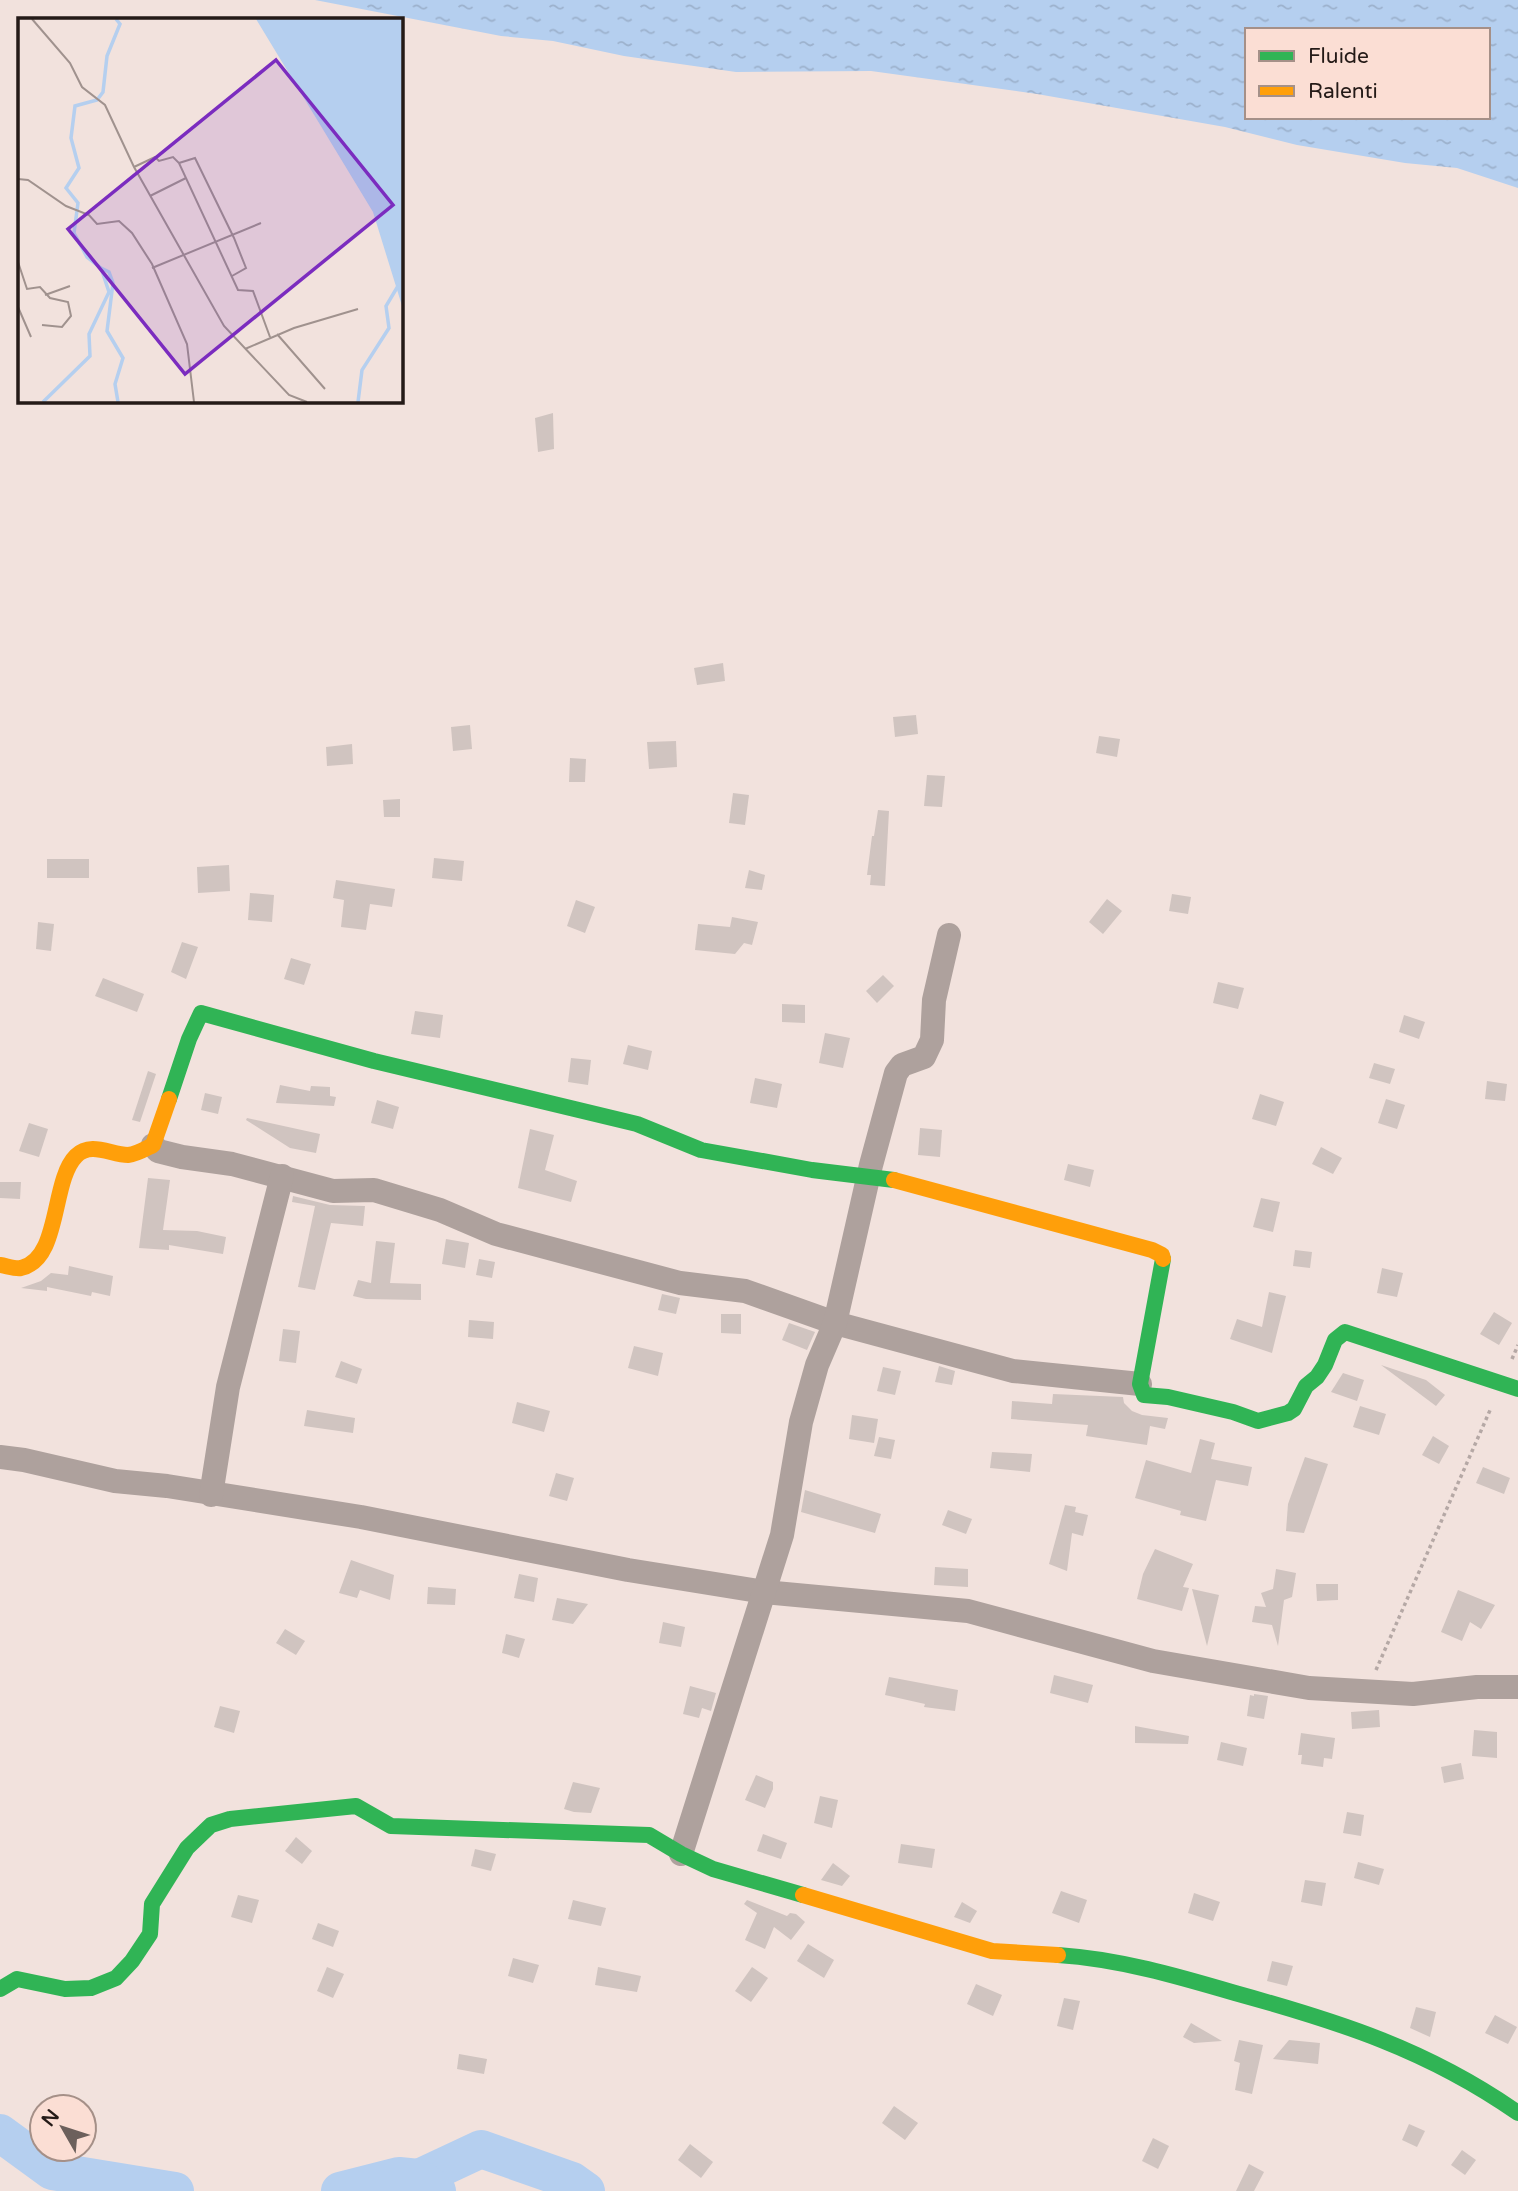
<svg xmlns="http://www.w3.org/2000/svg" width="1518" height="2191" font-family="'Varela Round',sans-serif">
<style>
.water{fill:url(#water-ripples);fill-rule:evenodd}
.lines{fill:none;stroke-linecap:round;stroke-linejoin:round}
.river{stroke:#b5cfef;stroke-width:38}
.building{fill:#d0c4c0}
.path{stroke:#b5a8a5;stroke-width:3.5;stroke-dasharray:3.5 3.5;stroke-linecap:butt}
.street{stroke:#aea19d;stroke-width:24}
.fast{stroke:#30b455;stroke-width:16}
.slow{stroke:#ff9f0a;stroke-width:16}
.inset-river{fill:none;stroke:#b5cfef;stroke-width:3.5}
.inset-road{fill:none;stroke:#a0928e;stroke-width:2}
.view{fill:#7b2cbf;fill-opacity:0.15;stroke:#7b2cbf;stroke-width:3.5}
.inset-edge{fill:none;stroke:#241a17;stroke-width:3.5}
</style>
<defs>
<pattern id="water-ripples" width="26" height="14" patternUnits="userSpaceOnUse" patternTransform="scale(1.75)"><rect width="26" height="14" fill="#b5cfef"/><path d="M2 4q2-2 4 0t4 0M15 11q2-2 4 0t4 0" fill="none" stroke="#9cb1cc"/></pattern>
</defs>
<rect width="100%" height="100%" fill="#f2e2dd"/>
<!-- water -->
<path class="water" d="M315,0h1203v188l-61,-20 -52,-5 -108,-18 -72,-18 -188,-33 -166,-23 -135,1 -112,-16 -71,-15 -52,-5zM1247,30h241v87h-241z"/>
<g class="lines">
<!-- river -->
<g class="river">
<path d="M0,2133l52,38 123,20"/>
<path d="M419,2178l62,-29 91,32 14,10"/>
<path d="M340,2191l59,-15 20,2 18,13"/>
</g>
</g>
<!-- building -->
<g class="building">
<path d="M553,413l1,36 -16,3 -3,-34z"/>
<path d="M723,663l2,18 -28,4 -3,-17z"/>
<path d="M916,715l2,19 -23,3 -2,-20z"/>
<path d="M470,725l2,24 -19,2 -2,-24z"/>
<path d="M1099,736l21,3 -3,18 -21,-4z"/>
<path d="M676,741l1,26 -28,2 -2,-27z"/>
<path d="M352,744l1,20 -26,2 -1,-19z"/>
<path d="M570,758l16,1 -1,23h-16z"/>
<path d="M927,775l18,1 -3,31 -18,-1z"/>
<path d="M733,793l16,2 -4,30 -16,-2z"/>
<path d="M400,799v18h-16l-1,-17z"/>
<path d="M878,810l11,1 -4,75 -15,-1 1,-10h-4l5,-39h2z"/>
<path d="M434,858l30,3 -2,20 -30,-3z"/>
<rect x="47" y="859" width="42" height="19"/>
<path d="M229,865l1,26 -32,2 -1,-26z"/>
<path d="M749,870l16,5 -3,15 -17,-2z"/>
<path d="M336,880l59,9 -3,18 -22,-3 -4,26 -25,-3 3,-27 -11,-2z"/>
<path d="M250,893l24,2 -2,27 -24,-2z"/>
<path d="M1172,894l19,3 -3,17 -19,-3z"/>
<path d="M1107,899l15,12 -19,23 -14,-12z"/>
<path d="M576,900l19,7 -10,26 -18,-7z"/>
<path d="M732,917l26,5 -6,23 -8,-2 -9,11 -40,-4 3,-26 32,3z"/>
<path d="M38,922l16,2 -3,27 -15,-2z"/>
<path d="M182,942l16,5 -12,32 -15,-7z"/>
<path d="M291,958l20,6 -7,21 -20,-6z"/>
<path d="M883,975l11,11 -17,17 -11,-12z"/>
<path d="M103,978l41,16 -7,18 -42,-16z"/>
<path d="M1218,982l26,6 -6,21 -25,-6z"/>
<path d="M782,1004l23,1v18l-23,-1z"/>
<path d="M415,1011l28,4 -3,23 -29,-4z"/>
<path d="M1404,1015l21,7 -6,17 -20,-7z"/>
<path d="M825,1033l25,5 -7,30 -24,-5z"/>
<path d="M628,1045l24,6 -4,19 -25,-6z"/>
<path d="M571,1058l20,2 -3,25 -20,-3z"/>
<path d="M1374,1063l21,6 -5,15 -21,-6z"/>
<path d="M148,1071l8,3 -16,48 -8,-2z"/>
<path d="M755,1078l27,6 -5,24 -27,-5z"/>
<path d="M1487,1081l20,3 -2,17 -20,-2z"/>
<path d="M280,1085l30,6 1,-5 19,1v9l6,1 -2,9 -58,-3z"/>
<path d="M205,1093l17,4 -4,17 -17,-4z"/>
<path d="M1260,1094l24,8 -8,24 -24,-7z"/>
<path d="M1386,1099l19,6 -8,24 -19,-6z"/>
<path d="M377,1100l22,7 -6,22 -22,-6z"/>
<path d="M247,1118l73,16 -4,19 -26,-5 -44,-28z"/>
<path d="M29,1123l19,6 -9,28 -20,-6z"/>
<path d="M920,1128l22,2 -2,27 -22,-2z"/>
<path d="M530,1129l24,6 -9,35 32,11 -6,21 -53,-14z"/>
<path d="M1321,1147l21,11 -9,16 -21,-10z"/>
<path d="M1068,1164l26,6 -4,17 -26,-7z"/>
<path d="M148,1178l22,2 -7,50 34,1 29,6 -3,17 -54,-9v5l-30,-2z"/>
<path d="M0,1182h21l-1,17 -20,-1z"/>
<path d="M293,1196l37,9 35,1 -2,20 -32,-3 -16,67 -17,-3 17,-81 -23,-4z"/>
<path d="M1261,1198l19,4 -7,30 -20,-5z"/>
<path d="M446,1239l23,4 -4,25 -23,-4z"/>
<path d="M376,1241l19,2 -5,40 31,1v16l-55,-1 -13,-3 5,-16 13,3z"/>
<path d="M1295,1250l17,2 -2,16 -17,-2z"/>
<path d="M479,1259l16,3 -3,16 -16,-3z"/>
<path d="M69,1266l44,10 -3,20 -18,-4 -1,4 -44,-9v4l-26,-3 20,-7 10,-8 17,2z"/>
<path d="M1382,1268l21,5 -6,24 -20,-4z"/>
<path d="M1269,1292l17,4 -14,57 -42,-14 7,-20 25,8z"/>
<path d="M662,1294l18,4 -4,16 -18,-4z"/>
<path d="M1494,1312l18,11 -13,22 -19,-11z"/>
<path d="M721,1314h20v20l-20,-1z"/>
<path d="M469,1320l25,2 -1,17 -25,-2z"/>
<path d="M789,1323l26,9 -8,18 -25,-10z"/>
<path d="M283,1329l17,2 -4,32 -17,-2z"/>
<path d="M634,1346l29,7 -5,23 -30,-8z"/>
<path d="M341,1361l21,8 -5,15 -22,-7z"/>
<path d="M1381,1365l45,15 19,15 -9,11z"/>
<path d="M939,1366l16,5 -3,14 -17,-3z"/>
<path d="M883,1367l18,4 -6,24 -18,-4z"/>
<path d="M1343,1373l21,7 -7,21 -26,-9z"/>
<path d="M1053,1394l70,3 1,6 8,8 10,4 26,3 -3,11 -15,-3 -3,19 -61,-9 2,-11 -77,-6 1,-18 40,3z"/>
<path d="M517,1402l33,9 -6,21 -32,-9z"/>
<path d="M1360,1406l26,8 -7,21 -26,-8z"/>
<path d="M307,1410l48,8 -2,15 -49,-7z"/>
<path d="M852,1415l26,4 -4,24 -25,-4z"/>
<path d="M1433,1436l16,10 -10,18 -17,-9z"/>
<path d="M879,1437l16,3 -4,19 -17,-3z"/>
<path d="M1200,1439l15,4 -4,16 41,8 -4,19 -32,-6 -10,41 -26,-6 1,-4 -46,-13 11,-38 45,13z"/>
<path d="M992,1452l40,2 -2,18 -40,-4z"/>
<path d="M1305,1457l23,7 -24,69 -18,-2 2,-27z"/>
<path d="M1483,1467l27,11 -6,16 -28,-11z"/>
<path d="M556,1473l18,5 -7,23 -18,-5z"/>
<path d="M805,1490l76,24 -6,19 -74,-21z"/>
<path d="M1065,1505l11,2 -1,5 13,3 -5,21 -11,-3 -5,38 -18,-7z"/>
<path d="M948,1510l24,9 -6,15 -24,-9z"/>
<path d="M1155,1549l38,15 -10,23 6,1 -7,23 -45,-12 6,-25z"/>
<path d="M351,1560l43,15 -4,25 -30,-10 -3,8 -18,-5z"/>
<path d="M935,1567l33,2v18l-34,-2z"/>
<path d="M1276,1569l20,4 -4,24 -8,3 -6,46 -6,-21 -20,-3 3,-16 11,1 -5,-14 12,-4z"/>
<path d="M519,1574l19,4 -4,24 -20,-4z"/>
<path d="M1316,1584h22v16l-21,1z"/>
<path d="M428,1587l28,2 -1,16 -28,-1z"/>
<path d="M1192,1589l27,6 -12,51z"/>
<path d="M1458,1590l37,15 -14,24 -11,-7 -8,19 -21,-9z"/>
<path d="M557,1598l31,6 -15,20 -21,-4z"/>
<path d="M663,1622l22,5 -4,20 -22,-4z"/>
<path d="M285,1629l20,12 -9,14 -20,-12z"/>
<path d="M506,1634l19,5 -6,19 -17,-5z"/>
<path d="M1054,1675l39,10 -5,18 -38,-10z"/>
<path d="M889,1677l69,13 -3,21 -31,-4 1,-3 -40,-9z"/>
<path d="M690,1686l26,7 -5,18 -9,-3 -3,10 -16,-4z"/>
<path d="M1254,1694l14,2 -4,23 -17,-3 3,-21 4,1z"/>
<path d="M220,1706l20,5 -6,22 -20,-6z"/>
<path d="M1379,1710l1,17 -28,2 -1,-17z"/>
<path d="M1135,1726l54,10 -1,8 -53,-1z"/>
<path d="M1474,1730l23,2v26l-25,-2z"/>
<path d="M1301,1733l34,5 -3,21 -8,-1 -1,9 -22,-3 1,-9h-4z"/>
<path d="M1221,1742l26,6 -4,18 -26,-6z"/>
<path d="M1461,1763l3,16 -20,4 -3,-16z"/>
<path d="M756,1775l17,7v7l-8,19 -20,-8z"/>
<path d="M573,1782l27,6 -9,25 -17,-1 -10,-3z"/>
<path d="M820,1796l18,4 -6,28 -18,-5z"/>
<path d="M1347,1812l17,3 -3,21 -18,-3z"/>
<path d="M763,1834l24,9 -6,16 -24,-8z"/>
<path d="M296,1837l16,14 -10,13 -17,-13z"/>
<path d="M901,1844l34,5 -3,19 -34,-5z"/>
<path d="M475,1849l21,5 -5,17 -20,-5z"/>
<path d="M1358,1862l26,7 -5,16 -25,-7z"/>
<path d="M833,1863l17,13 -8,10 -21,-6z"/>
<path d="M1305,1880l21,3 -4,23 -21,-4z"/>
<path d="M1061,1891l26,9 -8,23 -27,-10z"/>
<path d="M1194,1893l26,9 -7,19 -25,-8z"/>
<path d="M238,1895l21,5 -7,23 -21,-6z"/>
<path d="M573,1900l33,8 -5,18 -33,-7z"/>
<path d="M747,1900l40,16 3,-3 6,1 9,8 -14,18 -17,-13 -9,22 -20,-9 12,-27 -13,-9z"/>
<path d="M962,1902l15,9 -7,12 -16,-6z"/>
<path d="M318,1923l21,8 -6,16 -21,-8z"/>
<path d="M808,1944l26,16 -10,18 -27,-17z"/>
<path d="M513,1958l26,7 -6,18 -25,-7z"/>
<path d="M1272,1961l21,5 -6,20 -20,-5z"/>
<path d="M327,1967l17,7 -11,24 -16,-7z"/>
<path d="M598,1967l43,9 -4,16 -42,-7z"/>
<path d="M752,1967l16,11 -17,24 -16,-11z"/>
<path d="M976,1984l26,11 -9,21 -26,-12z"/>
<path d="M1064,1998l16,3 -7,29 -16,-4z"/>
<path d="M1416,2007l20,5 -6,25 -20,-9z"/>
<path d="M1495,2015l22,12 -9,17 -23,-11z"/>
<path d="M1191,2023l31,18 -28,2 -11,-6z"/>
<path d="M1239,2040l24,5 -11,49 -17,-4 5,-27 -6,-2z"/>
<path d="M1289,2040l31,3 -2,21 -45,-5z"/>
<path d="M459,2054l28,5 -3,15 -27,-5z"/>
<path d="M894,2106l24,17 -13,17 -23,-17z"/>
<path d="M1409,2124l16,7 -8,16 -15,-7z"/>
<path d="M1153,2138l16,8 -11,23 -16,-8z"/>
<path d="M690,2144l23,18 -12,16 -23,-18z"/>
<path d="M1462,2150l14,10 -11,15 -14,-10z"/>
<path d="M1249,2164l15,8 -10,19h-18z"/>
</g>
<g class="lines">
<!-- path -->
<g class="path">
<path d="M1512,1359l6,-14"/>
<path d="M1376,1670l115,-262"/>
</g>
<!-- street -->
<g class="street">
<path d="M153,1145l5,6 24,6 50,7 101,27 41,-1 66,20 56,24 184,49 65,8 90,32 178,48 127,13"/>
<path d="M0,1457l24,3 91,21 52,5 194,31 267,53 136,22 204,19 185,50 156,27 104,6 64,-7h41"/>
<path d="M211,1495l17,-108 54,-211"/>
<path d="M681,1854l101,-319 19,-113 16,-57 18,-42 36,-158 25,-92 6,-8 22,-8 8,-17 2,-40 15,-65"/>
</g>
<!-- fast -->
<g class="fast">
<path d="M169,1099l20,-60 12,-26 173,48 263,63 64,26 111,20 82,10"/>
<path d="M1163,1259l-23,125 4,11 24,2 65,15 25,9 30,-8 6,-4 12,-23 11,-9 8,-12 10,-25 10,-8 173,57"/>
<path d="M1058,1955c61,4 119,21 177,38 105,29 193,57 283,120"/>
<path d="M0,1989l17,-10 48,10 26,-1 25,-10 16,-17 18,-27 2,-30 35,-56 24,-23 19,-6 126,-13 35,20 258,9 32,19 32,15 90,26"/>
</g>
<!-- slow -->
<g class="slow">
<path d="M894,1180l258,70 10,5 1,4"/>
<path d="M0,1265c7,1 15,4 21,3 40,-9 30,-87 55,-112 15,-15 35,-1 52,-1 9,-1 17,-6 25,-10l16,-46"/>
<path d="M803,1895l189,56 66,4"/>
</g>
</g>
<!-- overview -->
<g transform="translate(18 18)">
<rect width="385" height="385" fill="#f2e2dd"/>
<path d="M238,1h147v290l-30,-97z" fill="#b5cfef"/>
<path class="inset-river" d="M83,250l8,4 4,11 -6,48 16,27 -8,26 3,18M25,384l47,-46 -1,-22 20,-42 -8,-24 -14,-11 -13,-24 4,-30 -12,-15 13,-20 -8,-30 4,-32 22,-6 6,-8 4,-36 13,-32 -4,-5M340,384l4,-32 27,-42 -3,-22 12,-20"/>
<path class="inset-road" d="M14,1l38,44 12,24 23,18 29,62 90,159 65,69 18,7M161,145l16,-5 39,80 12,30 -14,8M116,149l21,-10 4,4 14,-4 6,6 59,127 15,1 17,46M0,161l10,1 38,26 23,9 8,9 22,-3 13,12 20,31 35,80 7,58M132,178l36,-18M0,244l9,27 13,-2 10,11 18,4 3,14 -9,11 -20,-2M134,250l109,-45M27,277l25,-9M0,289l13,30M259,316l48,55M227,331l49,-21 64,-19"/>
<path class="view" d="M258,42l117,145 -208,169 -117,-145z"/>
<rect width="385" height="385" class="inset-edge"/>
</g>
<!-- legend -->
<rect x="1245" y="28" width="245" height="91" fill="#fbded4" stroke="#a59088" stroke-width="2"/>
<rect x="1259" y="51" width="35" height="10" fill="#30b455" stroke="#a59088" stroke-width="2"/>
<text x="1308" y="63" font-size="21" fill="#241a17">Fluide</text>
<rect x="1259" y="86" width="35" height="10" fill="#ff9f0a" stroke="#a59088" stroke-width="2"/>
<text x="1308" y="98" font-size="21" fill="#241a17">Ralenti</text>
<!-- north arrow -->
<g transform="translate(63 2128) rotate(309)"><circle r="33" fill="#fbded4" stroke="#a59088" stroke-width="2"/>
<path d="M0-5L12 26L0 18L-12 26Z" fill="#6c605c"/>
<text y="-10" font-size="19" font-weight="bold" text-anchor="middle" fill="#241a17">N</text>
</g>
</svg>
